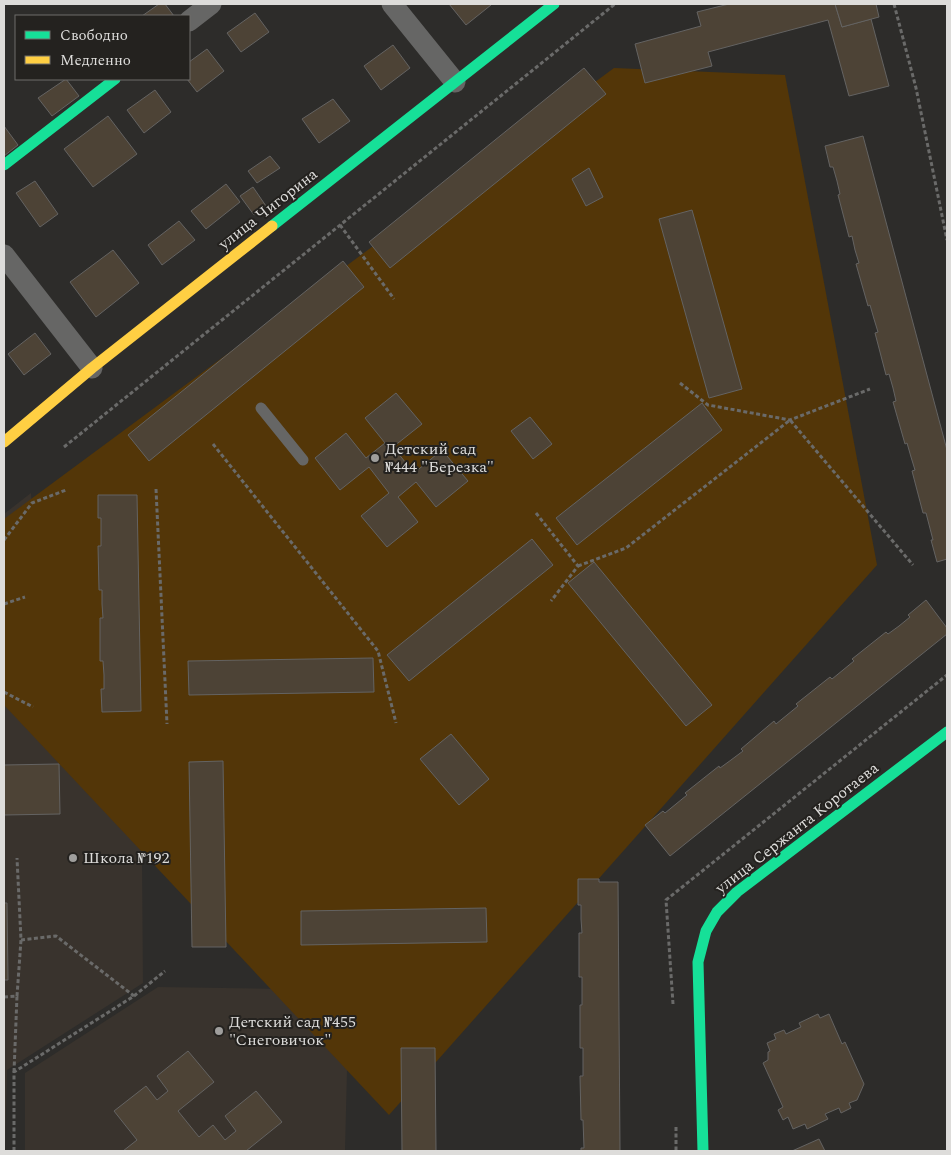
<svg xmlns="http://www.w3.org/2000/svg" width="951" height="1155" font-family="Spectral,serif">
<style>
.built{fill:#39332d}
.green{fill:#533608}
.building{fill:#4d4336;stroke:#646362}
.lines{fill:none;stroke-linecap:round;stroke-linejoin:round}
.path{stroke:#6a6a69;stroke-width:3;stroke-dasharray:4 2.5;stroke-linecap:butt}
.lane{stroke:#666665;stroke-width:11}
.street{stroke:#666665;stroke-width:21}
.fast{stroke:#16e098;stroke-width:11}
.slow{stroke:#ffcf43;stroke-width:11}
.poi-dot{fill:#9f9e9c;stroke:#24221f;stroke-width:2}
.labels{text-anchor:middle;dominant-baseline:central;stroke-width:4;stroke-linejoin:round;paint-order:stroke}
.street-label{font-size:16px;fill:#dddcda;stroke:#24221f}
.poi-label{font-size:16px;fill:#dddcda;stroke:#24221f;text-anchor:start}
</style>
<rect width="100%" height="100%" fill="#2d2c2a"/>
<!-- built -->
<g class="built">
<path d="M31,493l16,241 94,-2 2,251 -136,87 -2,81h-1v-637z"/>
<path d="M158,987l191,3 -4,161h-320v-78z"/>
</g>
<!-- green -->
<path class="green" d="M614,68l171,7 92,490 -488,550 -385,-410v-186z"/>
<!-- building -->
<g class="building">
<path d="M159,4h6l9,12h-32z"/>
<path d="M449,4h41l1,1 -25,20z"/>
<path d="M729,4h106l7,23 29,-8 18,67 -40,10 -21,-76 -120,32 4,14 -67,17 -10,-39 66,-18 -4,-14z"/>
<path d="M835,4h41l3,13 -37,10z"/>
<path d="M255,13l14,19 -28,20 -14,-19z"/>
<path d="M393,45l17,23 -29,22 -17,-24z"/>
<path d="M207,49l17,22 -27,21 -10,-13h2v-17z"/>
<path d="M584,68l22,26 -216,174 -21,-26z"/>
<path d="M66,79l13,17 -27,20 -14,-18z"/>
<path d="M155,90l16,22 -27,21 -17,-23z"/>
<path d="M333,99l17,22 -31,22 -17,-24z"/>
<path d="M108,116l29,38 -44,33 -29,-38z"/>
<path d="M4,126l14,19 -14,11z"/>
<path d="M863,136l84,314v109l-10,3 -6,-22h2l-7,-27h-3l-11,-42 3,-1 -4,-13 -4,-14 -2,1 -12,-42 3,-1 -3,-13 -4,-14 -3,1 -11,-42 3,-1 -4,-13 -4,-14 -2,1 -12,-42 3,-1 -4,-13 -3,-14 -3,1 -11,-42 2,-1 -3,-13 -4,-14h-3l-5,-21z"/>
<path d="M270,156l10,12 -23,15 -9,-12z"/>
<path d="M589,168l14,29 -17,9 -14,-27z"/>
<path d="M35,181l23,33 -18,13 -24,-34z"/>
<path d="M226,184l14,18 -34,27 -15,-18z"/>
<path d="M253,187l13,19 -12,9 -14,-19z"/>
<path d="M692,210l50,179 -33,9 -50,-179z"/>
<path d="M179,221l16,19 -33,25 -14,-20z"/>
<path d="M113,250l26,33 -43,34 -26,-35z"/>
<path d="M343,261l21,26 -215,174 -21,-26z"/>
<path d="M35,333l16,21 -27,21 -16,-21z"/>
<path d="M396,393l26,31 -29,23 21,26 28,-23 26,31 -32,26 -20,-25 -18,15 20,25 -31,25 -26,-31 28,-23 -20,-26 -29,23 -25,-32 31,-25 20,25 19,-15 -20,-25z"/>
<path d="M702,403l20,27 -145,115 -21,-27z"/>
<path d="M530,417l22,27 -19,15 -22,-28z"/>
<path d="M98,495h39l4,216 -39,1 -1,-23h3v-14l-1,-14h-3v-43h3l-1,-14v-14h-3l-1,-44h3v-28h-3z"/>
<path d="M532,539l21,26 -144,116 -22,-26z"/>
<path d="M594,562l118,143 -26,21 -118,-143z"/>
<path d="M926,600l21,28v6l-277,222 -25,-31 18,-14 2,2 22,-18 -2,-2 34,-27 1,2 11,-8 12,-9 -2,-2 33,-28 2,3 22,-18 -2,-2 34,-27 2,2 22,-18 -2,-2 34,-27 2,2 11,-8 11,-9 -2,-2z"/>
<path d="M373,658l1,34 -185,3 -1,-34z"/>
<path d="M451,734l38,45 -30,26 -39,-46z"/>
<path d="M223,761l3,186h-34l-3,-185z"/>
<path d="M59,764l1,50 -56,1v-50z"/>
<path d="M578,879h21v3h19l2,269h-39v-3h3l-1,-28h-2l-1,-44h3v-28h-3v-43h2v-28h-3v-44h3l-1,-14v-14h-3z"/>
<path d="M4,903h3l1,77h-4z"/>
<path d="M486,908l1,34 -186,3v-34z"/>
<path d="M818,1014l2,4 9,-4 13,30 3,-2 19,42 -7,16 -8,3 2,5 -10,5 -2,-5 -14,6 3,5 -21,10 -2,-5 -12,5 -5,-12 -5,3 -5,-10 5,-3 -20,-44 5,-3v-8l2,-1 -3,-8 9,-4 -2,-5 10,-4 2,4 15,-7 -2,-4z"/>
<path d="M401,1048h34l1,103h-34z"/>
<path d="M188,1051l26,31 -36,29 21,26 14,-12 12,15 11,-9 -11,-15 31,-25 26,31 -36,29h-123l14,-11 -23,-29 32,-25 11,14 11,-9 -11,-15z"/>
<path d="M819,1139l6,12h-33z"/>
</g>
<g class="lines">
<!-- path -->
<g class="path">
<path d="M894,4l22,84 31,152"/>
<path d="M340,225l54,74"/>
<path d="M680,383l28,22 82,15 80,-31"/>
<path d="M213,444l165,207 18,72"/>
<path d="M64,447l551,-443"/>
<path d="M156,489l11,235"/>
<path d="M536,513l42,53 -27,35"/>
<path d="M4,540l28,-37 34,-13"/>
<path d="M578,566l48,-18 164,-128 123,145"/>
<path d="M4,604l21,-7"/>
<path d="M4,692l29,15"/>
<path d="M21,940l35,-4 78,60"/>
<path d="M4,997l13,-1 4,-56 -4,-82"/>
<path d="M673,1004l-7,-104 281,-225"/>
<path d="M14,1072l3,-76"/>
<path d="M676,1127v24"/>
<path d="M14,1151v-79l120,-76 31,-25"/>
</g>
<!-- lane -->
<path class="lane" d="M261,408l42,52"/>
<!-- street -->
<g class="street">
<path d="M392,4l63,78"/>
<path d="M189,21l22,-17"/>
<path d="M4,255l88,113"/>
</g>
<!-- fast -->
<g class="fast">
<path d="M4,165l111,-86"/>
<path d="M272,226l282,-222"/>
<path d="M703,1151l-5,-189 8,-31 11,-19 20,-20 210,-160"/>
</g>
<!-- slow -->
<path class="slow" d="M4,442l88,-74 180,-142"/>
</g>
<!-- markers -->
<g class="poi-dot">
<circle cx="375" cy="458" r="5"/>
<circle cx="73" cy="858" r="5"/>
<circle cx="219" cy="1031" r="5"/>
</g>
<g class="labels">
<!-- street labels -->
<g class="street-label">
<text transform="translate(268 209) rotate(-38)">улица Чигорина</text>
<text transform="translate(797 828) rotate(-38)">улица Сержанта Коротаева</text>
</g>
<!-- poi labels -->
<g class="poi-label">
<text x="385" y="449">Детский сад<tspan x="385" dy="18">№444 "Березка"</tspan></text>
<text x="83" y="858">Школа №192</text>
<text x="229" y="1022">Детский сад №455<tspan x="229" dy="18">"Снеговичок"</tspan></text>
</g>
</g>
<!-- border -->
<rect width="951" height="1155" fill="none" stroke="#dddcda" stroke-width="10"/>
<!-- legend -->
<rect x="15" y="15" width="175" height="65" fill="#24221f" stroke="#6e6c6a"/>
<rect x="25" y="31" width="25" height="8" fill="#16e098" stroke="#6e6c6a"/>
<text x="60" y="40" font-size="15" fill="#dddcda">Свободно</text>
<rect x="25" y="56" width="25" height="8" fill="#ffcf43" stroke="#6e6c6a"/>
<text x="60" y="65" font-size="15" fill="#dddcda">Медленно</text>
</svg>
